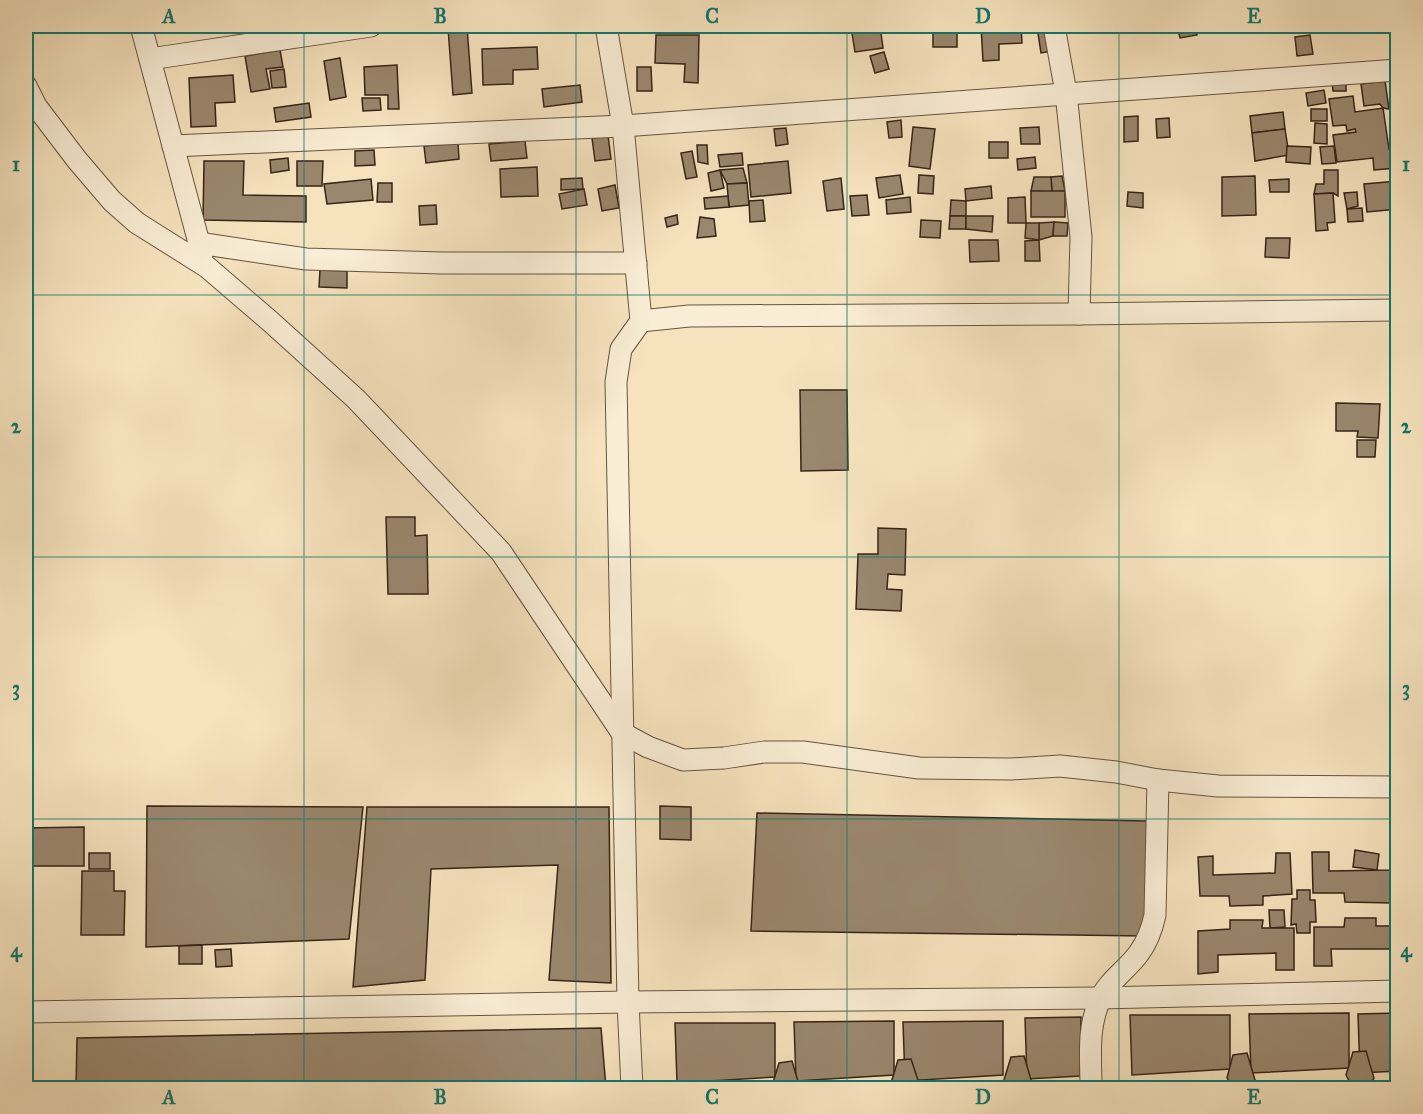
<svg xmlns="http://www.w3.org/2000/svg" width="1423" height="1114" font-family="'IM FELL Great Primer',serif">
<style>
.building{fill:#9a876e;stroke:#362417;stroke-width:1.5}
.lines{fill:none;stroke-linecap:round;stroke-linejoin:round}
.street-casing{stroke:#665441;stroke-width:23}
.street{stroke:#f9edd5;stroke-width:21}
.grid{fill:none;stroke:#0f766e;stroke-width:1.5;stroke-opacity:0.55}
.neatline{fill:none;stroke:#0f766e;stroke-width:2}
.grid-label{font-size:20px;text-anchor:middle;font-weight:bold;fill:#0f766e}
</style>
<rect width="100%" height="100%" fill="#f6e3be"/>
<filter id="stains"><feTurbulence type="fractalNoise" baseFrequency=".00333" numOctaves="4"/><feColorMatrix values="0 0 0 0 .2 0 0 0 0 .09 0 0 0 0 .02 0 0 0 .5 -.17"/></filter>
<radialGradient id="worn" r=".72"><stop offset=".6" stop-color="#630" stop-opacity="0"/><stop offset="1" stop-color="#630" stop-opacity=".3"/></radialGradient>
<!-- building -->
<g class="building">
<path d="M858,26h22l3,22 -28,4 -4,-25z"/>
<rect x="933" y="26" width="24" height="21"/>
<path d="M981,26h40l1,17 -23,1v16l-16,1z"/>
<path d="M1049,26l4,25 -12,2 -4,-26z"/>
<path d="M1177,26h18l2,9 -17,3z"/>
<path d="M467,27l5,66 -19,2 -5,-67z"/>
<path d="M656,35h43l-1,48 -14,-1 1,-18 -30,-1z"/>
<path d="M1310,35l3,19 -16,2 -2,-19z"/>
<path d="M537,47l1,22 -25,1v14l-30,1 -1,-36z"/>
<path d="M280,50l3,17 -17,2 4,20 -19,3 -6,-36z"/>
<path d="M884,52l5,17 -14,4 -5,-17z"/>
<path d="M340,58l6,39 -16,3 -6,-39z"/>
<path d="M397,65l2,44h-11v-14h-23l-1,-28z"/>
<path d="M637,67h14l1,24h-15z"/>
<path d="M284,69l2,18 -14,1 -2,-17z"/>
<path d="M233,75l2,27 -20,1 1,23 -25,1 -2,-49z"/>
<path d="M1346,80v11h-13l-1,-10z"/>
<path d="M1385,81l4,28 -6,-1 -3,-4 -16,2 -3,-22z"/>
<path d="M580,85l2,17 -38,5 -2,-18z"/>
<path d="M1324,90l2,13 -18,3 -2,-13z"/>
<path d="M1353,96l2,16 28,-4 6,41 5,1 3,18 -23,2 -1,-12 -36,4 -4,-27 23,-3 -1,-3 -8,2 -1,-6 -13,1 -4,-27z"/>
<path d="M362,98h18l1,12 -18,1z"/>
<path d="M309,103l2,14 -35,5 -2,-14z"/>
<rect x="1311" y="109" width="16" height="12"/>
<path d="M1283,112l2,17 -33,4 -2,-17z"/>
<path d="M1138,116v25l-14,1v-25z"/>
<path d="M1169,118l1,19 -13,1 -1,-19z"/>
<path d="M901,120l1,17 -13,1 -2,-16z"/>
<path d="M1315,123l12,1v20l-13,-1z"/>
<path d="M913,127l22,2 -5,40 -21,-3z"/>
<path d="M1039,127l1,17h-19l-1,-16z"/>
<path d="M786,128l2,16 -12,2 -2,-17z"/>
<path d="M1285,129l4,26 -34,6 -3,-28z"/>
<path d="M608,135l3,24 -16,2 -3,-23z"/>
<path d="M525,141l2,17 -36,3 -2,-17z"/>
<rect x="989" y="142" width="19" height="16"/>
<path d="M458,143l1,16 -33,4 -2,-17z"/>
<path d="M697,145h10l1,19 -10,-2z"/>
<path d="M1287,146l24,1 -1,17 -24,-2z"/>
<path d="M1334,146l2,17 -14,1 -2,-17z"/>
<path d="M374,150l1,15 -20,1v-15z"/>
<path d="M692,151l5,26 -11,2 -5,-26z"/>
<path d="M742,153l1,12 -23,2 -2,-12z"/>
<path d="M1035,157l1,11 -18,2 -1,-11z"/>
<path d="M288,158l1,12 -18,3 -1,-13z"/>
<path d="M204,161h40l-1,34 63,1v26l-103,-2z"/>
<path d="M297,161h26l-1,25h-25z"/>
<path d="M788,161l3,32 -40,4 -3,-32z"/>
<path d="M537,167l1,29 -37,1 -1,-28z"/>
<path d="M743,168l4,15 -20,1 -7,-14z"/>
<path d="M720,170l4,18 -13,3 -3,-18z"/>
<path d="M1324,170h14v26l-5,-3 -19,1 2,-10h8z"/>
<path d="M900,175l3,19 -24,4 -3,-20z"/>
<path d="M919,175l15,1 -1,18 -15,-1z"/>
<path d="M1062,176l3,15 -13,1 -1,-15z"/>
<path d="M1255,176l1,39 -34,1v-39z"/>
<path d="M1034,177h17l1,15 -21,-1z"/>
<path d="M582,178l1,11 -22,1v-11z"/>
<path d="M841,178l3,31 -17,2 -4,-30z"/>
<path d="M371,179l2,21 -46,4 -3,-20z"/>
<path d="M1289,179v13h-19l-1,-12z"/>
<path d="M1398,181v28l-31,3 -3,-28z"/>
<path d="M378,183h14v19h-15z"/>
<path d="M747,183l2,22 -20,2 -2,-23z"/>
<path d="M615,185l4,23 -17,3 -4,-22z"/>
<path d="M991,186l1,12 -26,3 -1,-12z"/>
<path d="M584,189l3,16 -25,4 -3,-15z"/>
<rect x="1031" y="191" width="34" height="26"/>
<path d="M1128,192l15,1v15l-16,-2z"/>
<path d="M1357,192l1,14 -11,3 -3,-16z"/>
<path d="M1333,193l2,29 -8,1 1,7 -12,1 -2,-37z"/>
<path d="M867,195l2,20 -17,1 -2,-20z"/>
<path d="M728,196l1,11 -24,2 -1,-11z"/>
<path d="M910,197l1,15 -24,2 -1,-14z"/>
<path d="M1025,197l1,26h-18v-25z"/>
<path d="M763,200l2,21 -15,1 -1,-21z"/>
<path d="M951,200l15,1v15h-16z"/>
<path d="M436,205l1,19 -17,1 -1,-19z"/>
<path d="M1362,208l1,13 -15,1 -1,-13z"/>
<path d="M677,215l1,9 -11,3 -2,-9z"/>
<path d="M950,216h16v13h-17z"/>
<path d="M966,216h27l-1,16 -26,-3z"/>
<path d="M700,217l14,2 2,17 -19,2z"/>
<path d="M921,220l20,1 -1,17 -20,-1z"/>
<path d="M1054,222l-1,14 -14,4v-17z"/>
<path d="M1054,222l14,1 -1,13h-14z"/>
<path d="M1026,223h13v17l-14,-2z"/>
<path d="M1266,238h24l-1,20 -24,-1z"/>
<path d="M969,240h29l1,21 -29,1z"/>
<path d="M1039,240l1,21h-15v-20z"/>
<path d="M320,270l27,1v17l-28,-1z"/>
<path d="M800,390h47l1,80 -47,1z"/>
<path d="M1336,403l44,1 -2,34 -21,-1 1,-6h-22z"/>
<path d="M1357,440h19l-1,17h-18z"/>
<path d="M386,517h29v19l12,-1 1,59h-40z"/>
<path d="M878,528l28,1 -1,46 -17,-1 -1,15 15,1 -1,21 -45,-2 2,-55h20z"/>
<path d="M147,806l216,1 -14,132 -203,8z"/>
<path d="M660,806l31,1v33l-31,-1z"/>
<path d="M367,807h242l2,176 -62,-3 9,-115 -127,4 -6,111 -72,7z"/>
<path d="M757,813l390,8 -2,115 -394,-5z"/>
<path d="M84,827v39h-58v-38z"/>
<path d="M1355,850l24,4 -2,16 -24,-3z"/>
<path d="M1390,851h8v40l-5,1v11l-48,-1 -1,-9h-31l-1,-41h17v19l61,-1z"/>
<rect x="89" y="853" width="21" height="16"/>
<path d="M1276,853h14l2,41 -29,2v9l-33,1 -1,-10h-29l-2,-39 15,-1v19l62,-2z"/>
<path d="M82,871h32v20h11l-1,44h-43z"/>
<path d="M1297,890h13v10h5l1,22h-6v11h-13l-1,-9 -5,1 1,-26h5z"/>
<path d="M1269,910h15l1,17 -15,1z"/>
<path d="M1345,918h31v8h22v42h-7l-1,-19h-59l1,17h-18v-39h30z"/>
<path d="M1230,920h33l-1,8h32v42h-18v-17l-58,2v17l-20,2v-43l32,-2z"/>
<path d="M202,945v19h-23v-18z"/>
<path d="M231,949l1,17 -16,1 -1,-17z"/>
<path d="M1349,1013v55l-98,5 -2,-59z"/>
<path d="M1398,1013v58l-38,2 -2,-59z"/>
<path d="M1130,1015h100v54l-98,6z"/>
<path d="M1081,1017l-1,59 -53,3 -2,-61z"/>
<path d="M894,1021v54l-98,6 -2,-59z"/>
<path d="M1003,1021v54l-98,6 -2,-59z"/>
<path d="M675,1023h100v54l-98,6z"/>
<path d="M601,1028l5,60h-530l1,-50z"/>
<path d="M1366,1051l8,27 -7,10h-14l-7,-13 7,-23z"/>
<path d="M1247,1053l8,27 -5,8h-17l-6,-10 6,-23z"/>
<path d="M1024,1056l8,27 -3,5h-21l-4,-8 7,-23z"/>
<path d="M911,1059l9,27 -2,2h-24l-3,-5 7,-23z"/>
<path d="M792,1061l8,27h-26l-2,-2 7,-23z"/>
<path d="M1076,1082v6h-46v-1z"/>
<path d="M1167,1083l36,1v4h-37z"/>
<path d="M1284,1083h36v5h-37z"/>
<path d="M946,1086h36v2h-37z"/>
<path d="M1367,1086l31,1v1h-31z"/>
</g>
<g class="lines">
<defs>
<g id="street">
<path d="M141,26l61,228"/>
<path d="M606,26l17,100 18,195 -20,28 -5,33 12,620 4,86"/>
<path d="M1054,26l12,67 15,144 -2,77"/>
<path d="M150,59l221,-33"/>
<path d="M26,86l10,20 41,54 35,41 25,22 70,44 64,55 85,77 145,153 121,181 26,14 35,13 41,-2 40,-6h39l116,16 92,1 49,-3 56,6 42,8 60,6 180,1"/>
<path d="M173,146l450,-20 775,-56"/>
<path d="M198,243l108,16 136,4h194"/>
<path d="M641,321l48,-5 390,-2 319,-4"/>
<path d="M26,1012l602,-10 472,-4 298,-7"/>
<path d="M1091,1088c0,-29 -4,-61 9,-88 7,-18 28,-31 39,-47 9,-12 13,-24 16,-38l3,-135"/>
</g>
</defs>
<!-- street casing -->
<use href="#street" class="street-casing"/>
<!-- street -->
<use href="#street" class="street"/>
</g>
<!-- grid -->
<path class="grid" d="M304,26v1062M576,26v1062M847,26v1062M1119,26v1062M26,295h1372M26,557h1372M26,819h1372"/>
<!-- margin -->
<rect width="1423" height="1114" fill="none" stroke="#f6e3be" stroke-width="66"/>
<rect x="33" y="33" width="1357" height="1048" class="neatline"/>
<g class="grid-label">
<text x="169" y="23">A</text>
<text x="440" y="23">B</text>
<text x="712" y="23">C</text>
<text x="983" y="23">D</text>
<text x="1254" y="23">E</text>
<text x="16" y="171">1</text>
<text x="1406" y="171">1</text>
<text x="16" y="433">2</text>
<text x="1406" y="433">2</text>
<text x="16" y="695">3</text>
<text x="1406" y="695">3</text>
<text x="16" y="957">4</text>
<text x="1406" y="957">4</text>
<text x="169" y="1104">A</text>
<text x="440" y="1104">B</text>
<text x="712" y="1104">C</text>
<text x="983" y="1104">D</text>
<text x="1254" y="1104">E</text>
</g>
<rect width="100%" height="100%" filter="url(#stains)"/>
<rect width="100%" height="100%" fill="url(#worn)"/>
</svg>
